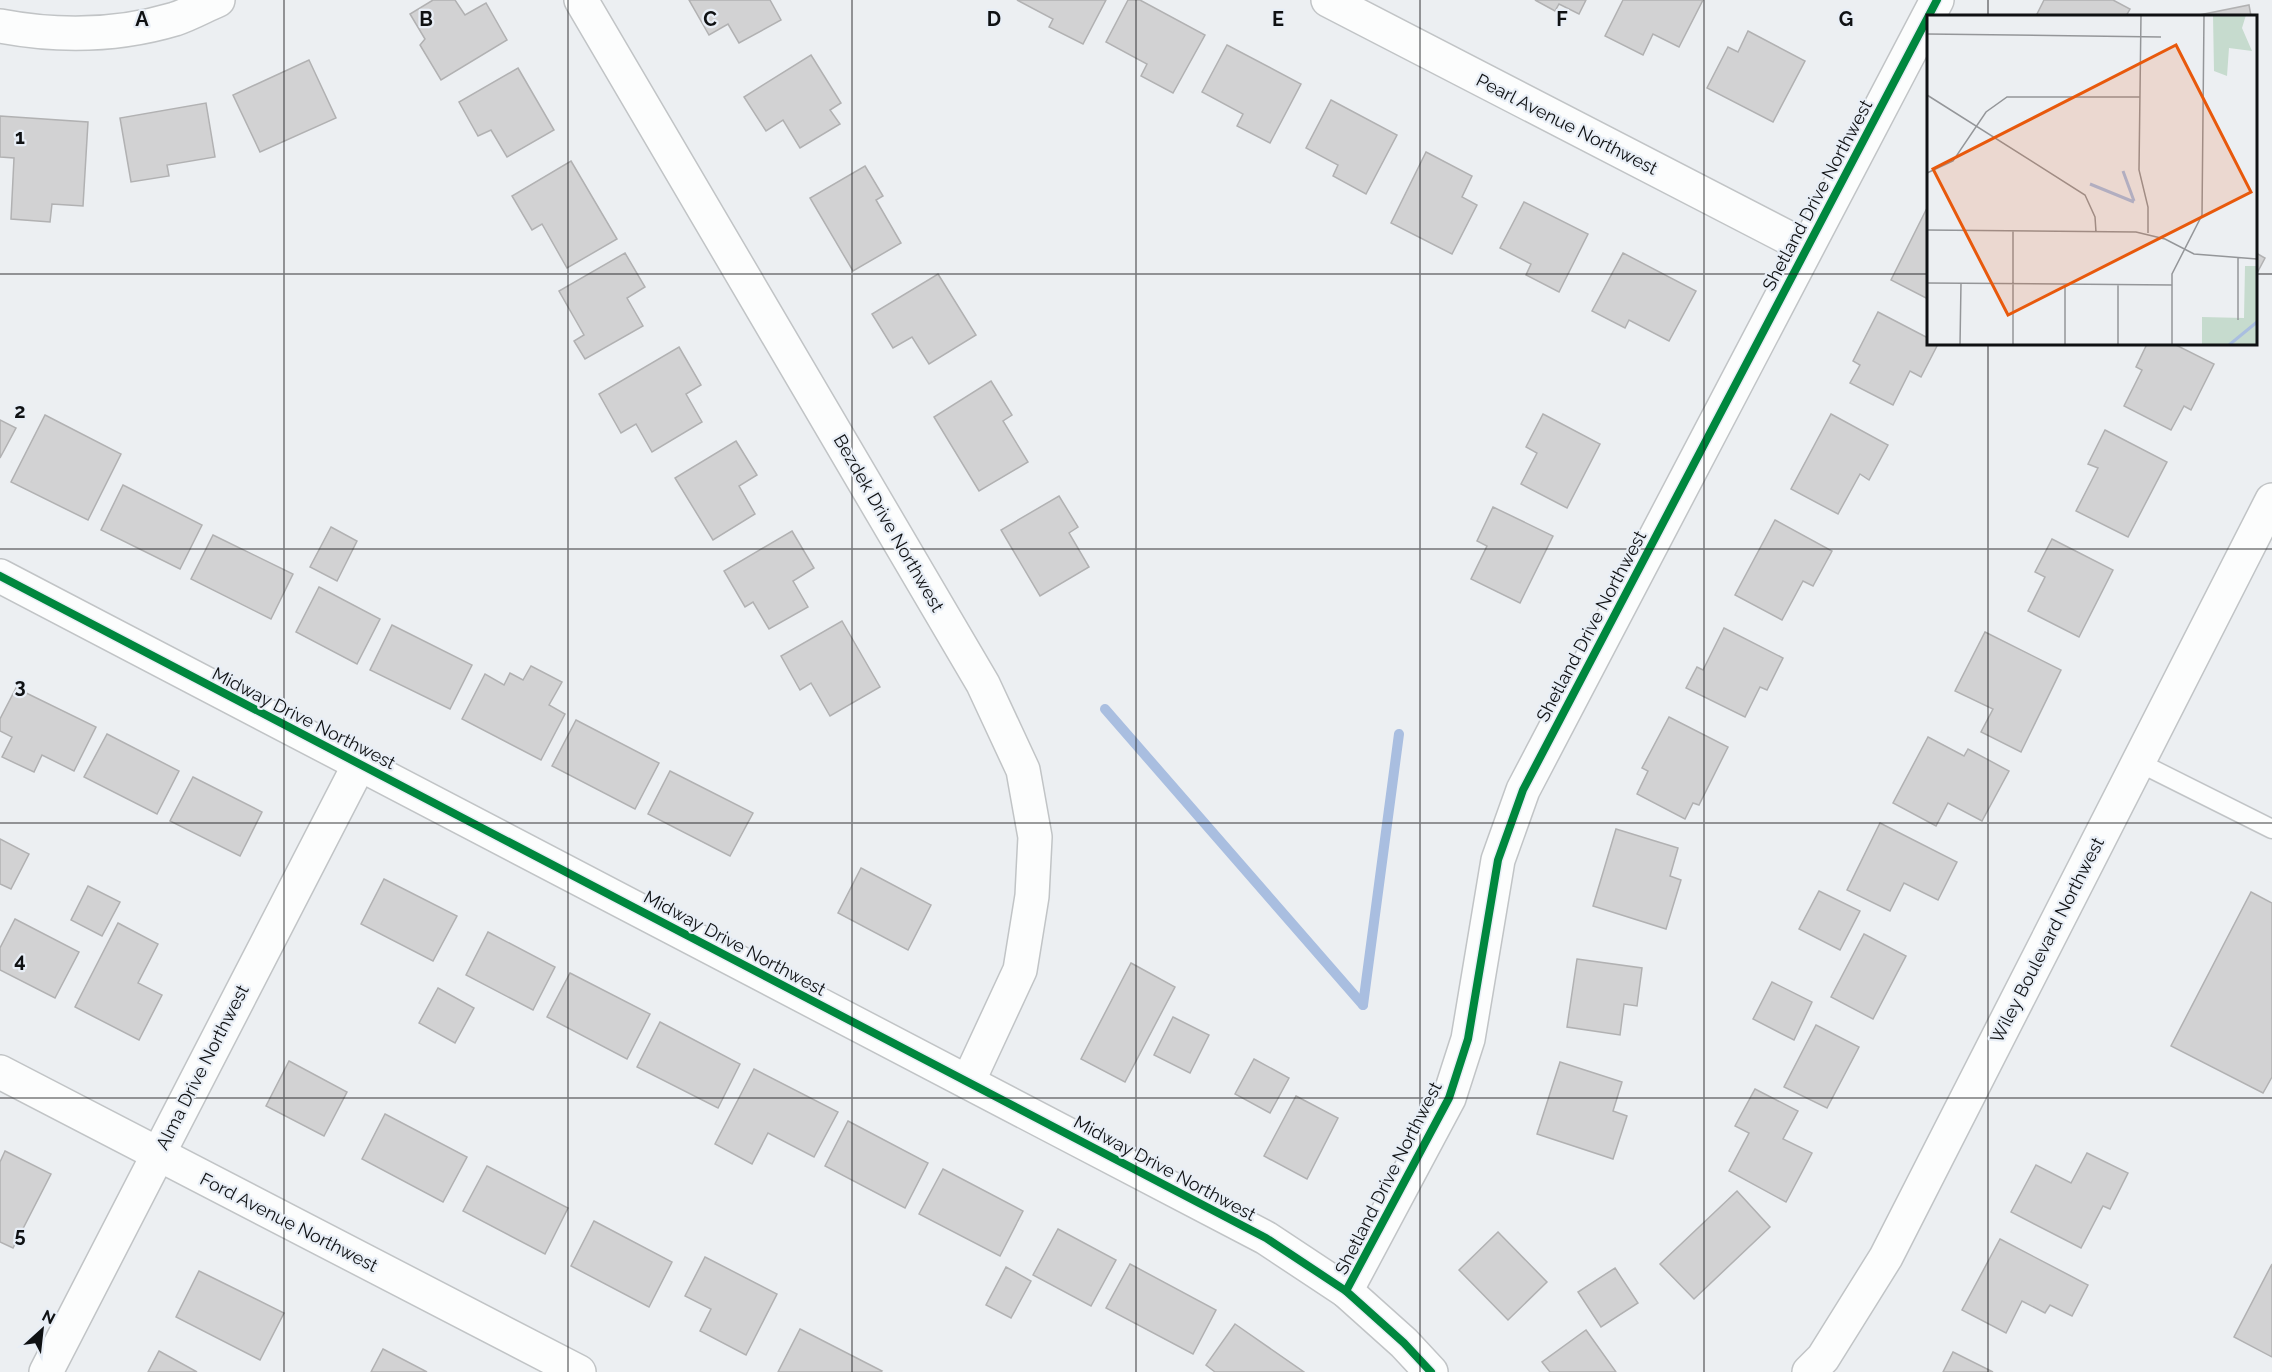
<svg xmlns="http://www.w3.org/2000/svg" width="2272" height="1372" font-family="Raleway,sans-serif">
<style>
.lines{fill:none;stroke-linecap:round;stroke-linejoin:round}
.stream{stroke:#a9bee0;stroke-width:10}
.building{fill:#d2d2d3;stroke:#b1b1b2;stroke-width:1.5}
.lane-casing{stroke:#c1c4c6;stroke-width:21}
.street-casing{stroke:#c1c4c6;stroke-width:36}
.secondary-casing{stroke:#c1c4c6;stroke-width:36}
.lane{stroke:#fcfdfd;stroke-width:18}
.street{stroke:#fcfdfd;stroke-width:33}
.secondary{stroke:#fcfdfd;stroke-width:33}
.cycleway-casing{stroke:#e8eef6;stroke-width:11}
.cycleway{stroke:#00873e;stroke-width:8}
.grid{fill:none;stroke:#0f1113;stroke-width:1.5;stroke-opacity:0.55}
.labels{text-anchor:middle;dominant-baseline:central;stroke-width:4.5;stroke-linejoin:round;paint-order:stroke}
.street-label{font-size:18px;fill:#0f1113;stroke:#e8eef6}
.inset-river{fill:none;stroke:#a9bee0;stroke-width:3}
.inset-road{fill:none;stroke:#949699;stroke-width:1.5}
.view{fill:#e8590c;fill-opacity:0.15;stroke:#e8590c;stroke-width:3}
.inset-edge{fill:none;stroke:#0f1113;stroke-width:3}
.grid-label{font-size:20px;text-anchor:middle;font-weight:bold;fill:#0f1113;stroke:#e8eef6;stroke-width:4.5;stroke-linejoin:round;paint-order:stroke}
</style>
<rect width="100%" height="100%" fill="#eceff2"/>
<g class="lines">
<!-- stream -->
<g class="stream">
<path d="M1105,709l258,296"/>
<path d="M1363,1005l36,-271"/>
</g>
</g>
<!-- building -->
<g class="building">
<path d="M433,0h22l10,15 21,-12 21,37 -66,40 -21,-35 5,-6 -15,-25z"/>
<path d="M689,0h81l11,20 -42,23 -11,-19 -19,11z"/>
<path d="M1017,0h89l-23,44 -34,-17 4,-8z"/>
<path d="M1128,0h12l65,35 -32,58 -32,-17 6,-12 -41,-22z"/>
<path d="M1535,0h51l-7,14 -20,-10 -4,7z"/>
<path d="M1623,0h80l-24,47 -26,-13 -10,21 -38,-19z"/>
<path d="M2044,0h69l17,9 -4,7h-90z"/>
<path d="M2249,5l2,11h-57z"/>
<path d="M1748,31l57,30 -32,61 -66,-34 21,-41 10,5z"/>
<path d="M1227,45l74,39 -31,59 -33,-17 6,-12 -41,-22z"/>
<path d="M811,55l30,48 -11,7 10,14 -40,24 -17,-28 -17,11 -22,-34z"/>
<path d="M309,60l27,58 -76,34 -27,-57z"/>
<path d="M518,68l36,62 -47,27 -16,-27 -13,6 -19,-34z"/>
<path d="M1331,100l66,35 -31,59 -33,-18 5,-11 -32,-17z"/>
<path d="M206,103l9,54 -48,8 2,11 -38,6 -11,-64z"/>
<path d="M0,116l88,6 -5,84 -31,-2 -2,18 -39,-3 3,-61 -14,-1z"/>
<path d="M1426,152l46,24 -10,21 15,8 -25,49 -61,-31z"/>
<path d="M571,161l46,78 -50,29 -25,-44 -10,6 -20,-34z"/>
<path d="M865,166l18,30 -7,4 25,43 -48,28 -43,-73z"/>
<path d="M1524,202l64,32 -29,58 -33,-17 5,-11 -31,-16z"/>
<path d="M1926,210l2,2v87l-37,-19z"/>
<path d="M625,253l20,34 -18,11 16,28 -58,33 -11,-18 10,-6 -25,-44z"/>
<path d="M1623,253l73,38 -27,50 -40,-21 -4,8 -33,-17z"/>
<path d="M2256,253l9,5 -9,17z"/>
<path d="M938,274l38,61 -47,29 -17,-27 -19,11 -21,-34z"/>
<path d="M1878,312l50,26v6h10l-17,33 -11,-6 -17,34 -43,-22 10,-18 -7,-4z"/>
<path d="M2147,344h27l40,20 -23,46 -7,-4 -13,24 -47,-24 18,-36 -6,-3z"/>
<path d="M679,347l22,38 -15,9 16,28 -50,30 -16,-28 -15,9 -22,-39z"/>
<path d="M991,381l21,34 -9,6 25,41 -49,29 -45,-74z"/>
<path d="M1543,414l57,30 -33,64 -46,-24 16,-31 -11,-6z"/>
<path d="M1831,414l57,31 -19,35 -9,-6 -22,40 -47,-25z"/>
<path d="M45,415l76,39 -33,66 -77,-38z"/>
<path d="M0,420l16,8 -16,30z"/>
<path d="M2105,430l62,32 -39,75 -52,-26 22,-43 -10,-4z"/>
<path d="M736,441l21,34 -18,11 16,28 -42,26 -38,-62z"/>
<path d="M123,485l79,40 -22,44 -79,-39z"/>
<path d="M1059,496l19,31 -9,6 20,34 -49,29 -39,-66z"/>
<path d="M1493,507l60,29 -33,67 -49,-24 16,-33 -10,-5z"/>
<path d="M1775,520l57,31 -19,35 -10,-5 -21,39 -47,-25z"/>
<path d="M331,527l26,14 -20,40 -27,-14z"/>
<path d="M792,531l22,37 -21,13 15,26 -39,22 -16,-27 -8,5 -21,-36z"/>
<path d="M213,535l80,39 -22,45 -80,-40z"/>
<path d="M2052,539l61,31 -34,67 -51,-26 17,-34 -10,-5z"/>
<path d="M319,587l61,32 -23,45 -61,-32z"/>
<path d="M842,621l38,66 -50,29 -19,-33 -11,7 -19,-34z"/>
<path d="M392,625l80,40 -22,44 -80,-39z"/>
<path d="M1724,628l59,30 -16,32 -7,-3 -15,30 -59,-29 11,-21 6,3z"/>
<path d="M1985,632l76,38 -40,82 -40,-20 12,-23 -38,-18z"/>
<path d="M531,666l31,16 -13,23 16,9 -24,46 -79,-41 23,-45 19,11 6,-12 13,7z"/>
<path d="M16,688l80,39 -22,44 -32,-16 -8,17 -32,-15 10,-20 -12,-6v-12z"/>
<path d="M1669,717l59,30 -29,58 -6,-2 -8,16 -48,-25 11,-23 -6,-3z"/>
<path d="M576,720l83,43 -24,46 -83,-43z"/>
<path d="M107,734l72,37 -22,43 -73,-37z"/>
<path d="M1928,737l36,19 4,-7 41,22 -27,50 -34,-18 -12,23 -43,-23z"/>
<path d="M670,771l83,42 -23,43 -82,-42z"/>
<path d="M193,777l69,35 -22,44 -70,-35z"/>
<path d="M1880,823l77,39 -19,38 -34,-17 -14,28 -43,-21z"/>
<path d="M1616,829l62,19 -8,28 11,4 -15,49 -73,-23z"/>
<path d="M0,839l29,15 -18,35 -11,-5z"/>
<path d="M861,868l70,37 -23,45 -70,-37z"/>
<path d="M384,879l73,37 -24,45 -72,-37z"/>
<path d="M88,886l32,16 -18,34 -31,-16z"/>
<path d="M1819,891l41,20 -20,39 -41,-21z"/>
<path d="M2251,892l21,11v174l-9,16 -92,-47z"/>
<path d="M15,919l64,33 -24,46 -55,-28v-22z"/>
<path d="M118,923l40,21 -20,39 24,12 -23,45 -64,-33z"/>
<path d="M488,932l67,35 -22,43 -67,-35z"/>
<path d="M1864,934l42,22 -33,63 -42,-22z"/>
<path d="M1577,959l65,9 -5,38 -13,-2 -4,31 -53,-8z"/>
<path d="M1131,963l44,24 -50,95 -44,-23z"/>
<path d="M570,973l80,41 -23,45 -80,-42z"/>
<path d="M1772,982l40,20 -18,38 -41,-21z"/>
<path d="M438,988l36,20 -19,35 -36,-20z"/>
<path d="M1173,1017l36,18 -19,38 -36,-18z"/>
<path d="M660,1022l80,42 -22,44 -81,-41z"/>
<path d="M1816,1025l43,22 -32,61 -43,-21z"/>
<path d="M1254,1059l35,19 -19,35 -35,-19z"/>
<path d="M289,1061l58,31 -23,44 -58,-30z"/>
<path d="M1560,1062l62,20 -9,29 14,5 -14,43 -76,-25z"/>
<path d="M754,1069l84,43 -24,45 -46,-24 -16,31 -37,-20z"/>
<path d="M1755,1089l43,22 -15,28 29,14 -26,49 -57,-31 20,-38 -14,-7z"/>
<path d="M1296,1096l42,22 -31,61 -43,-23z"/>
<path d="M385,1114l82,43 -24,45 -81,-43z"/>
<path d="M848,1121l80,42 -23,45 -80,-42z"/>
<path d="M5,1151l46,23 -38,74 -13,-6v-80z"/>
<path d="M2087,1153l41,20 -18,36 -7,-3 -22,42 -70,-36 25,-47 35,18z"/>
<path d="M487,1166l81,42 -23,46 -82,-43z"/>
<path d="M943,1169l80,42 -23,45 -81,-42z"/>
<path d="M1737,1191l33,36 -76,72 -34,-35z"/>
<path d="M594,1221l78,41 -23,45 -78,-41z"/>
<path d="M1058,1229l58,31 -25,46 -58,-31z"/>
<path d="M1498,1232l49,50 -39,38 -49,-50z"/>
<path d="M2000,1239l88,46 -16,31 -22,-11 -5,8 -23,-12 -16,32 -44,-23z"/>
<path d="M705,1257l72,37 -31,61 -46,-24 11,-22 -26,-13z"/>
<path d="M1130,1264l86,46 -23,44 -87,-46z"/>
<path d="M2272,1264v93l-38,-20z"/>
<path d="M1006,1267l25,14 -20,37 -25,-13z"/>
<path d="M1615,1268l23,35 -37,24 -23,-35z"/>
<path d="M199,1271l85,42 -24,47 -84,-43z"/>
<path d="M1235,1324l69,48h-89l-9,-7z"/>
<path d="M800,1329l82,42 -1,1h-103z"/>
<path d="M1586,1330l30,42h-66l-8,-10z"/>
<path d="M383,1349l44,23h-56z"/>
<path d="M159,1351l38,21h-49z"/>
<path d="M1953,1352l40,20h-50z"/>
</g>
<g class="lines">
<defs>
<path id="lane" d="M2138,762l134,67"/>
<g id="street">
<path d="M581,0l402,684 40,86 12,67 -3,59 -12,74 -52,112"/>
<path d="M1328,0l478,247"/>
<path d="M0,26c58,11 118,10 175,-7 15,-5 29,-13 43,-19"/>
<path d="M0,576l1266,662 80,53 58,52 27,29"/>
<path d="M0,1072l579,300"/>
<path d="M1346,1291l103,-193 19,-59 30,-179 25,-70 414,-790"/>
<path d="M46,1372l314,-609"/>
</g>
<path id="secondary" d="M1809,1372l14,-14 63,-101 386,-757"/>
</defs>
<!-- lane casing -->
<use href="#lane" class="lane-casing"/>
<!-- street casing -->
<use href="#street" class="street-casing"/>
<!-- secondary casing -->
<use href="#secondary" class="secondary-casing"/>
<!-- lane -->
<use href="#lane" class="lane"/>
<!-- street -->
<use href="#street" class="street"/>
<!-- secondary -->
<use href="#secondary" class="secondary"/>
<defs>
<g id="cycleway">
<path d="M0,576l1266,662 80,53 58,52 27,29"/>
<path d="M1346,1291l103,-193 19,-59 30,-179 25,-70 414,-790"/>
</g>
</defs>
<!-- cycleway casing -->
<use href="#cycleway" class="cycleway-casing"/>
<!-- cycleway -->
<use href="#cycleway" class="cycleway"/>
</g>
<!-- grid -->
<path class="grid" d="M284,0v1372M568,0v1372M852,0v1372M1136,0v1372M1420,0v1372M1704,0v1372M1988,0v16M0,274h1928M2256,274h16M1988,344v1028M0,549h2272M0,823h2272M0,1098h2272"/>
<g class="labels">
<!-- street labels -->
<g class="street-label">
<text transform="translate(1567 124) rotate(27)">Pearl Avenue Northwest</text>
<text transform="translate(1817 195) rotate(-62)">Shetland Drive Northwest</text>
<text transform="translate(889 523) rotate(60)">Bezdek Drive Northwest</text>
<text transform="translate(1591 626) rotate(-62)">Shetland Drive Northwest</text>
<text transform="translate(304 718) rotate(27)">Midway Drive Northwest</text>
<text transform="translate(2047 940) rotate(-63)">Wiley Boulevard Northwest</text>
<text transform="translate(735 943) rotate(28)">Midway Drive Northwest</text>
<text transform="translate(202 1067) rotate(-63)">Alma Drive Northwest</text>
<text transform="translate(1165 1168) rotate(28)">Midway Drive Northwest</text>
<text transform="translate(1388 1178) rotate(-63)">Shetland Drive Northwest</text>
<text transform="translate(289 1222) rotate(27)">Ford Avenue Northwest</text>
</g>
</g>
<!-- overview -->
<g transform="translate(1927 15)">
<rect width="330" height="330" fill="#eceff2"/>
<path d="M286,0h33l-4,13 10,23 -23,-3 -2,28 -13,-5zM318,251h12v79h-55v-28l42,1z" fill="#c6dbce"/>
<path class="inset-river" d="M196,156l11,30M163,169l44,18M302,330l28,-23"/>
<path class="inset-road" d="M214,0l-2,155 9,37v26M0,19l234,3M0,80l158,100 10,22 1,15M0,158l26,-12 33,-49 21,-15h133M0,215l209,2 29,7 29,15 63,5M0,268l245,2M311,305v-62M33,330l1,-62M86,330v-114M138,330v-61M191,330v-61M245,330v-71l30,-59 2,-200"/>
<path class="view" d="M249,30l75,147 -243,123 -75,-146z"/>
<rect width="330" height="330" class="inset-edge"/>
</g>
<g class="grid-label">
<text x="142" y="26">A</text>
<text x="426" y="26">B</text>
<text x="710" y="26">C</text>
<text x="994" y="26">D</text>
<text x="1278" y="26">E</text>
<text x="1562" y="26">F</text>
<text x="1846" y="26">G</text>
<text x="20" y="144">1</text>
<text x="20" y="418">2</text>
<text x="20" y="693">3</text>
<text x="20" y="967">4</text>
<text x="20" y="1242">5</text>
</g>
<!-- north arrow -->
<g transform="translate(42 1330) rotate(27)" stroke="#e8eef6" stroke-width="4.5" paint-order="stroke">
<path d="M0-4.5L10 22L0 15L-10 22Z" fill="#0f1113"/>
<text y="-9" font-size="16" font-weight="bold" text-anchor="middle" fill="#0f1113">N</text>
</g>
</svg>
